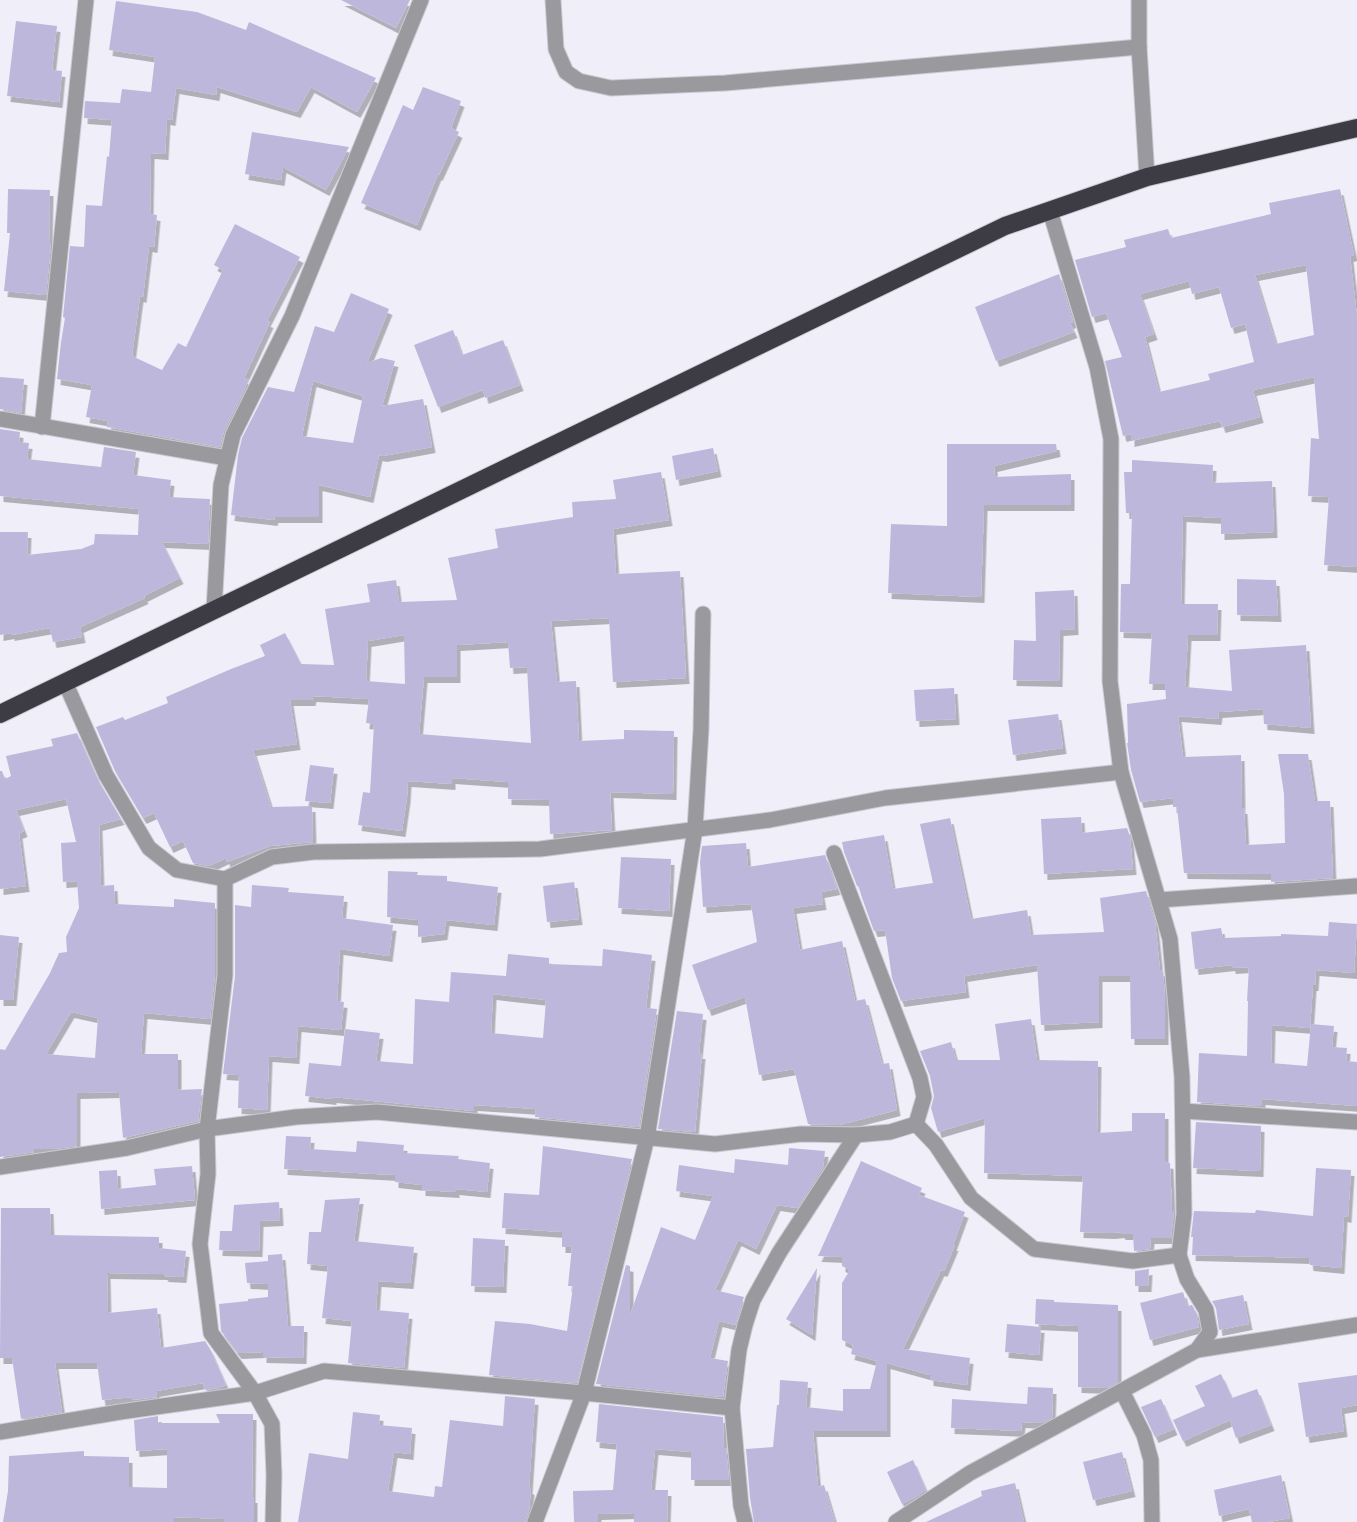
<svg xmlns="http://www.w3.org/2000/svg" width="1357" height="1522" font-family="'DejaVu Sans',sans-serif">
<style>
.building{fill:#beb7dc;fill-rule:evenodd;filter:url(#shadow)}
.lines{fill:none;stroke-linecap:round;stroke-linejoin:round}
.street-casing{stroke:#cbcad3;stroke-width:17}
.highway-casing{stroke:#cbcad3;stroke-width:20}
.street{stroke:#9a999e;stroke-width:15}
.highway{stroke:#3d3b44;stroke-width:18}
</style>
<defs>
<filter id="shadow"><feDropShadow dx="3.5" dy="6" stdDeviation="0" flood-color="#0004"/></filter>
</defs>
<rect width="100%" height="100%" fill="#f0eef9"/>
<!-- building -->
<g class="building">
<path d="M341,0h69l-14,28z"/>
<path d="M116,1l81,11 49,18 3,-8 127,56 -19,34 -46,-25 -14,25 -80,-25 -1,8 -40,-7 -4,32 -5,-1 -2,35 -14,-1 -1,61 7,1 -3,32 -5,-1 -6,51 -3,-1 -8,60 30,14 16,-27 8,4 37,-77 -9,-5 21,-41 65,33 -33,64 3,1 -26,56 5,2 -25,51 -4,16 -113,-20 1,-6 -22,-4 6,-32 -35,-6 4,-37 4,-24 -2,-1 7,-71 14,1 2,-42 16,1 5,-50 2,1 3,-37 -28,-2 1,-17 35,2 2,-14 29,3 4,-35 -46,-7z"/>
<path d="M16,21l41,5 -5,44 10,1 -3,31 -52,-6z"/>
<path d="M423,87l38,14 -10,27 8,4 -20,43 -1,-1 -21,51 -56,-22 42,-98 10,5z"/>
<path d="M252,132l97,15 -23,43 -43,-23 -2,13 -36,-6z"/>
<path d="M8,189l42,1 -1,53 2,1 -5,51 -42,-4 6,-58h-3z"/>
<path d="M1340,189l14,66 -4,1 7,60v251l-33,-2 5,-68 -21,-1 3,-58 8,1 -5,-62 -61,13 7,27 -38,10 -2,-6 -89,20v-7l-8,2 -18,-75 17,-4 -16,-44 -14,4 -17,-57 51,-13 -2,-7 44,-11 3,9 100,-24 -2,-11zM1306,265l8,70 -38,9 -21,-69zM1189,281l3,13 27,-7 12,41 14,-4 9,38 -46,12 2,6 -51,12 -14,-55 9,-3 -14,-40z"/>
<path d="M1059,274l14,48 -3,1 4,9 -78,29 -21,-54z"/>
<path d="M351,293l38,16 -22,54 14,-5 14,3 -13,45 41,-7 9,48 -49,9 -4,-1 -9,42 -51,-12v32h-44l-1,3 -43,-5 7,-60 4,-17 26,-51 26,5 21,-66 19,6zM313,381l50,15 -10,47 -51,-7z"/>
<path d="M453,330l9,25 41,-15 17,45 -35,13 -2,-8 -45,17 -24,-62z"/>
<path d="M0,377l24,2 -3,34 -21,-4z"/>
<path d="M0,429l20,3 -1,10 10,1 -2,16 74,8 3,-20 32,5 -3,23 38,5 -2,17 41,2 -2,45 -46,-2 18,36 -36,18 1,2 -65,29 2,10 -29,5 -3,-14 -39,7v-2l-11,2v-103h28l-1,23 54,-6 13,-5 1,-10 43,1 1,-26 -139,-13z"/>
<path d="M947,444h109l1,7 -63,15 1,11 76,-3v31h-87l-3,92 -93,-4 3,-69 56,2z"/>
<path d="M713,448l5,23 -42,9 -4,-24z"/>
<path d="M1132,460l81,5 -1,18 60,-2 2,51 -53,2v-16l-38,-2 -2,88h37l-1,31h-29l-3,52 47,4 -3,-41 77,-5 5,83 -47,-4 -1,-15 -44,3 -1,7 -40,-3 5,41 58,-2 1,53h2l2,37 39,-2 -1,-49 -6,-40h30l7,47h15l3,77 -62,4v-8l-87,-1 -7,-66h-4v-9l-33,4 -9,-32 -4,-27h1l-1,-39 39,-5 -1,-15h-16l3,-51 -32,-1 1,-48h9l2,-71h-6l-2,-41h8z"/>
<path d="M661,472l8,48 -56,9 3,45 64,-3 6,107 -73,4 -4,-64 -58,3 6,61 19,-1 3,60 45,-2v-9l50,1 -1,63 -63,-2 2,38 -62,4 -1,-34 -41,-1v-17l-56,-4v6l-44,-3 -1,16 -5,34 -44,-6 5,-33 7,1 4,-69 -8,-1 3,-24 -56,-3 -1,4h-22l7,44 -44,6 18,57 41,-1 1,36 -43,4 -43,16 -1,-4 -17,8 -16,-3 -10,-22 -13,6 -16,-34 -11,5 -28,-47 -19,-44 27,-10 2,3 43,-17 -2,-6 65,-28 34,-13 -5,-11 25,-12 16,31 33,1 -9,-56 45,-7 -3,-18 29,-4 3,22 58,-2 -9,-42 50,-10 -3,-19 78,-12 -1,-15 44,-3 -3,-19zM404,635l1,49 -39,-3 2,-40zM508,642l2,26 17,-1 4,76 -112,-9 5,-57h33v-32z"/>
<path d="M1237,579l39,1 2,36 -41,-1z"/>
<path d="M1074,590l1,39 -15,1 -1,51 -46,-1 1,-40 22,1 -1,-49z"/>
<path d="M954,688l2,31 -40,2 -2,-31z"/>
<path d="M1058,714l5,34 -50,7 -5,-35z"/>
<path d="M77,733l21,47 23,39 -22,6 2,61 13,-1 1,19 59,3v-8l41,4v71l-5,45 -66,-6 -3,41h37v36l24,-1 -4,32 -75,17 -4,-46 -42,1v53l-23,3h-20v3l-34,5v-108l5,1 45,-77 9,-20 8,-1 -1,-15 13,-29 -2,-27 -14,1 -2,-39 15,-1 -10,-43 -50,11 8,21 -5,2 7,53 -26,3v-118h2l3,8 6,-3 -5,-20 47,-10 -2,-7zM71,1012l27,6 -3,40 -49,-4z"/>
<path d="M310,765l24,3 -4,35 -25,-2z"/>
<path d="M1081,817l1,16 45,-5 3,9 3,32 -89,5 -3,-55z"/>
<path d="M950,818l21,101 56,-9 4,25 73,-3 -4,-34 46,-7 9,31 5,48 3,1 2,25v43h-34l-1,-63h-31v46l-58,3 -4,-60 -73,11 2,16 -65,9 -9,-23 -7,-48 -11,1 -13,-36 -2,-9h-2l-13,-34 -2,-10 42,-7 9,54 40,-6 -13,-59z"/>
<path d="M746,843l2,24 77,-12 12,34 -16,3 2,12 -30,4 7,42 42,-9 13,60 10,-2 17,65 7,-1 8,47 -58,15 -31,-1 -14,-55 -35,6 -14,-78 -37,13 -16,-45 65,-23 -6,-38 -48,3 -3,-45 2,-16z"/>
<path d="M621,857l50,2 -2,52 -51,-3z"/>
<path d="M388,871l30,1 -1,3 30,1v5l51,6 -4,38 -48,-5 -2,14 -26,3v-17l-31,-3z"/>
<path d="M574,882l5,37 -32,3 -4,-36z"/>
<path d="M252,885l37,3 -1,4 56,4 -2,22 51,7 -4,31 -49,-7 -3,52 7,1 -3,28 -43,-4 -2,32 -27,-2 -2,54 -29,-2 1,-33 -16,-1 12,-98v-71l16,2z"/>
<path d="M1329,922l28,2 -3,49 -38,-3 -1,15h-2l-3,43 -38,-3 -1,38 36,3 4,-42 23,2 -2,21 15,1 -1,13 11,1v44l-95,-7v7l-65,-4 2,-49 48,3 1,-55h-1l2,-34 -17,1v-3l-37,4 -4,-37 30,-4 2,10 58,-2v-2l47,2z"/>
<path d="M0,935l19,2 -6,63h-13z"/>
<path d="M603,949l49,6 -6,53 11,1 -18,118 -104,-10 1,-8 -62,-4v6l-141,-14v2l-28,-3 4,-33 32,3 4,-37 35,4 -4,28 37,3 2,-65 34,3 2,-30 55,4 2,-22 41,4v6l53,2zM493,994l53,6 -3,38 -52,-5z"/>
<path d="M677,1011l26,3 -4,39h3l-7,79 -37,-3z"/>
<path d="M1031,1019l6,41 61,1 -1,72 35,-2v-18h33v49l5,1 2,48h2l-3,27h-20l-1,11 -16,2 -1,-17h-11l-1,-2 -9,1 -32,-1 3,-56 -99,-3 1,-55 -47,14 -7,-24 3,-12 -4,-20 -10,-25 31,-9 5,18h44l-5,-36z"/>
<path d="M1196,1122l65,4 -1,45 -67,-3z"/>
<path d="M286,1136l25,1 -1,12 46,3 1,-11 47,4 -1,8 56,3 -1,3 32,4 -3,29 -31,-3v3l-34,-2v-5l-27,-3v-7l-111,-6z"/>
<path d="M543,1146l89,13 -55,224 -88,-8 6,-54 35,3 37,7 6,-45h-5l4,-39h-10v-15l-60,-4 2,-35 35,2z"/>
<path d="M789,1148l36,3 -2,16 -26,41 -20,-3 -21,44 -18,-9 -23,50 29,7 -9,28 -16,-4 -9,37 18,3 -5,36 -127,-13 30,-119 4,1v49l31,-88 34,13 18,-44 -37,-5 3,-26 55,8 1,-14 53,6z"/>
<path d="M861,1161l61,27 -3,7 46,17 -12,33h2l-11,26 -3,-1 -38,79 67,9 -3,27 -37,-5v-5l-43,-12v68h-74l5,56 6,-2 11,37h-81l-4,-24 -4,-49 27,-2 4,-42h2l1,-25 28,2 -2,25 37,4v-22h27l7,-28 -26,-7 2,-9 -11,-5v-57l8,-13 -8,-4v-9l-24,-1z"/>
<path d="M192,1166l3,34 -94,9 -2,-38 18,-1 1,19 38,-4 -2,-16z"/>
<path d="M1316,1168l35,2 -3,47 -4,-1 -3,52 -31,-3 -1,-7 -117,-3 1,-18h-2l3,-26 61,2 1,-3 57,6z"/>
<path d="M360,1198l-6,43 60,6 -4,36 -32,-2 -2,29 33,3 -5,55 -56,-5 4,-42 -30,-3 6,-52 -21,-2 2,-32h12l4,-32z"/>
<path d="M279,1202l1,18 -20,1 -1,30 -40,-1 1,-19h12l2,-26z"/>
<path d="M1,1208h49l1,27 108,2v11l27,3 -3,26 -19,-1 1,-2 -58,-1 1,40 49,-5 4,40 44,-7 5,8 16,36 -8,3 -13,2 -2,-7 -47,8 1,6 -25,3v-3l-30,3 -5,-37h-42l7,49 -41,7 -9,-61h-12z"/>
<path d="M473,1238l32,2 -2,47 -32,-1z"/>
<path d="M282,1254l6,72h16l-1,32 -40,-1v-5l-25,1 -17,-22 -2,-27 29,-3v-2l20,-2v-13l-21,-1 -2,-20 23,-2v-6z"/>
<path d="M817,1268l-5,67 -26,-16z"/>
<path d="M1149,1269l-1,17h-13v-15z"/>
<path d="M1183,1292l4,14 5,-1 5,9 2,13 -49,13 -10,-37z"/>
<path d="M1243,1295l6,29 -30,6 -3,-22 -4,-7z"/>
<path d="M1036,1299l18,1v2l64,3v77l-11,6 -29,-1v-61l-43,-2z"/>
<path d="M1007,1324l34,3 -2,28 -34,-3z"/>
<path d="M1221,1374l11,24 25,-9 14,36 -35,13 -6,-18 -47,21 -10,-21 32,-14 -10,-20z"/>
<path d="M1357,1375v30l-16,3 3,23 -38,6 -8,-54z"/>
<path d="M1028,1387l25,1 -1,30 -11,5 -19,-1 -1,9 -70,-3 1,-29 75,5z"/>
<path d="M505,1396l30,3 -6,89 2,1 -2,21 -4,12h-227l11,-69 39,6 5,-47 27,3 -1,10 33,3 -2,26 -16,-2 -6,39 46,6 1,-11 7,1 8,-67 53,6z"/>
<path d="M1161,1399l13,30 -19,8 -14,-30z"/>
<path d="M599,1404l124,13 1,31h2l3,32h-38v-28l-36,-3 -4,41h17l-1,32h-33v-9l-36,1v8h-24l-1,-31 40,-1 4,-46 -21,-2z"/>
<path d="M216,1414h37l-1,83h2v25h-30v-3l-50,-2v5h-171l5,-31 1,-35 75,-5v5l45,1v30l38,1v-39l-31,2 -2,-31 24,-4v7h62z"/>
<path d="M1122,1452l10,39 -39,9 -10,-38z"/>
<path d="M913,1460l13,30 -12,8 -12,6 -15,-32z"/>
<path d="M1281,1475l9,43 -22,4h-16l-3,-13 -30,7 -5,-26z"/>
<path d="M1015,1483l9,39h-98l56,-26 -1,-5z"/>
</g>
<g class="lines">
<defs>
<g id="street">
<path d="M553,0l3,49 10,23 13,9 32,7 114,-5 414,-36"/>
<path d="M1139,0v47l8,130"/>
<path d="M0,419l227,39"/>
<path d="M42,427l44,-427"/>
<path d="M214,610l7,-125 12,-50 59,-119 129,-316"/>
<path d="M65,682l41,93 43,73 28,22 48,9 47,-22 41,-5 227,-3 230,-29 115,-22 236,-26"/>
<path d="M834,853l86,225 4,19 -8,27"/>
<path d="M225,879v96l-18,154 1,45 -8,70 11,89 44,60 17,31 2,51 -1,47"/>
<path d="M1159,900l198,-14"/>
<path d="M1183,1111l174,11"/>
<path d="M916,1124l20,21 35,53 63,51 99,12 46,-6"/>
<path d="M0,1167l127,-19 80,-19 89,-12 81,-5 338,32 86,-10 55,1 34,-3 26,-8"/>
<path d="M1197,1350l160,-25"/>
<path d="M1122,1391l22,44 7,25 1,62"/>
<path d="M0,1432l120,-20 135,-19 69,-22 260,22 148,15"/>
<path d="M535,1522l49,-129 63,-255 48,-309 6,-99 2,-116"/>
<path d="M745,1522l-4,-16 -9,-98 7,-58 6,-25 8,-25 26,-47 77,-118"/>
<path d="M896,1522l74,-49 227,-123 13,-18 -4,-22 -19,-31 -8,-24 5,-41 -2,-137 -12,-138 -49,-167 -11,-91 1,-242 -14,-72 -47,-156"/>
</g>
<path id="highway" d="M0,714l1005,-488 142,-49 210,-49"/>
</defs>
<!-- street casing -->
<use href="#street" class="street-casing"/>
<!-- highway casing -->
<use href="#highway" class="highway-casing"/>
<!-- street -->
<use href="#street" class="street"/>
<!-- highway -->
<use href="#highway" class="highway"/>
</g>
</svg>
